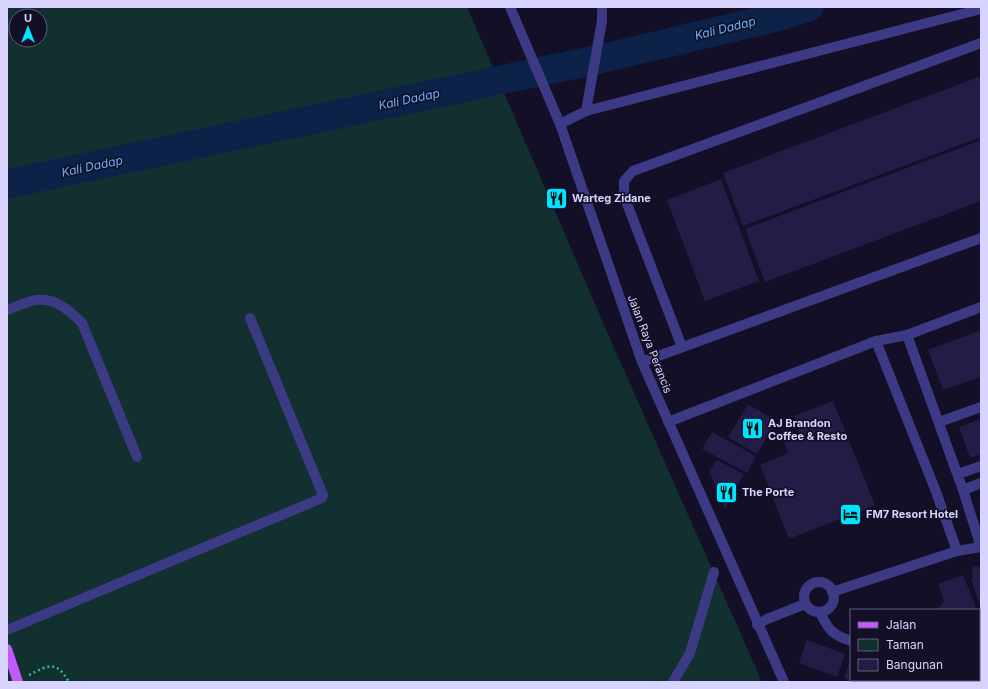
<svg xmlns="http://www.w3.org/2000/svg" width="988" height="689" font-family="Inter,sans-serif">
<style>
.green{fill:#12302f;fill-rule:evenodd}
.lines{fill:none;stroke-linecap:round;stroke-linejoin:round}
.river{stroke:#0c2248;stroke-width:29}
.building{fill:#241b47}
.path{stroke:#2fb8b0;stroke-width:2.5;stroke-dasharray:2 3;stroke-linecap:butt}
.minor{stroke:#3d3a85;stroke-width:10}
.major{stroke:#c25bff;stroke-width:10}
.labels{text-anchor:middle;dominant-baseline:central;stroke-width:3.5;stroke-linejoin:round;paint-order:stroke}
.poi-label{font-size:11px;font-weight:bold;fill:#d9d4ff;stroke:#130f26;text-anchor:start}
.street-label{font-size:11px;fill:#d9d4ff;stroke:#130f26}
.water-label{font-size:12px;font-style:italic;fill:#62b6ff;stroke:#130f26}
</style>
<rect width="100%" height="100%" fill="#130f26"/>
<!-- green -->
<path class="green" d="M7,7h460l134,311 161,364h-755zM16,16h24v24h-24z"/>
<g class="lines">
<!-- river -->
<path class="river" d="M7,184l593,-125 177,-42 32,-10"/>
</g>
<!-- building -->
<g class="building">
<path d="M981,76v61l-238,89 -20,-53z"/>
<path d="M981,140v61l-216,81 -20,-53z"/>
<path d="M721,179l38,102 -54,20 -38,-101z"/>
<path d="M981,330v47l-38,13 -15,-40z"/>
<path d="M833,401l42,104 -86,34 -29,-74 28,-12 -4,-11 17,-7 -7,-19z"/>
<path d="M748,404l28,17 -19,33 -29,-17z"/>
<path d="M981,419v35l-11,4 -11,-31z"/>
<path d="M712,432l44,24 -9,17 -45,-24z"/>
<path d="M717,460l27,14 -19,35 -16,-38z"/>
<path d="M975,566l6,2v35h-2l-8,-24h2l-1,-11z"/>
<path d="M963,575l14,35h-40l7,-9 -6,-17z"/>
<path d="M807,640l38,14 -8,23 -38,-14z"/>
<path d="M851,658v22h19l-1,2h-14l-11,-4z"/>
</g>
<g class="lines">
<!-- path -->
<path class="path" d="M29,675c20,-10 27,-15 40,7"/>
<!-- minor -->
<g class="minor">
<path d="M510,7l50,117 82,238 142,320"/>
<path d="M586,111l395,-102"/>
<path d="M560,124l26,-13 16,-90v-14"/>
<path d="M7,310c9,-3 20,-9 30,-10 19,-2 33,11 45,23l55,134"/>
<path d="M907,335l56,155 18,57"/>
<path d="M876,341l59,148 22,62"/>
<path d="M682,347l-58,-151v-15l9,-10 348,-128"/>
<path d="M642,362l339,-124"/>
<path d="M668,422l208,-81 31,-6 74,-28"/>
<path d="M939,422l42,-15"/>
<path d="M958,474l23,-8"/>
<path d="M963,490l18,-7"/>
<circle cx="819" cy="597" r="15"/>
<path d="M832,592l125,-41 24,-4"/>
<path d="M820,612c8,18 13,23 31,29"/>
<path d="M757,625l10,-6 38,-15"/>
<path d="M7,630l315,-132 1,-3 -73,-177"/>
<path d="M979,668h2"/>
<path d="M673,682l17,-29 24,-81"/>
</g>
<!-- major -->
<path class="major" d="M7,649l11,33"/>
</g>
<!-- icons -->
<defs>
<symbol id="restaurant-square" viewBox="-11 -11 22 22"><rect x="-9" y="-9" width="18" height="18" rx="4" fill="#00e5ff" stroke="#130f26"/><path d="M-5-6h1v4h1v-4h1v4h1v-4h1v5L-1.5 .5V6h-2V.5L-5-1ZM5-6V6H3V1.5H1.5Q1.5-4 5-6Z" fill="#111"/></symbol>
<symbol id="hotel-square" viewBox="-11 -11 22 22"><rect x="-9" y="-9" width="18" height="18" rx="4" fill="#00e5ff" stroke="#130f26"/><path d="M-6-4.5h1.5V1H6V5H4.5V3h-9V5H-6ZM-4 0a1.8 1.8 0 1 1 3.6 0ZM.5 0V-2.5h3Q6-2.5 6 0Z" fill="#111"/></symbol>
</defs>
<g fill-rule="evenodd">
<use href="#restaurant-square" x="544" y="186" width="25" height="25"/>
<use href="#restaurant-square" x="740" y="416" width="25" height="25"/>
<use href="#restaurant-square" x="714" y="480" width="25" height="25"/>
<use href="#hotel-square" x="838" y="502" width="25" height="25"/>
</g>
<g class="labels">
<!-- poi labels -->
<g class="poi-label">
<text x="572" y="198">Warteg Zidane</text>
<text x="768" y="423">AJ Brandon<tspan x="768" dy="13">Coffee &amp; Resto</tspan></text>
<text x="742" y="492">The Porte</text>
<text x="866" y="514">FM7 Resort Hotel</text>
</g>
<!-- street labels -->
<g class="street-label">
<text transform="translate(650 344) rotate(69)">Jalan Raya Perancis</text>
</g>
<!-- water labels -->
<g class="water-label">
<text transform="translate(725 28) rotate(-14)">Kali Dadap</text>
<text transform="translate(409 99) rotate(-12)">Kali Dadap</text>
<text transform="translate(92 166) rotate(-12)">Kali Dadap</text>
</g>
</g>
<!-- border -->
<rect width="988" height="689" fill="none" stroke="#d9d4ff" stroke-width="16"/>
<!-- legend -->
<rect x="850" y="609" width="130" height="72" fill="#130f26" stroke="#625e7d"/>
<rect x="858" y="622" width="20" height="6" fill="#c25bff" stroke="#625e7d"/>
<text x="886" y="629" font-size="12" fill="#d9d4ff">Jalan</text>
<rect x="858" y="639" width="20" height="12" fill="#12302f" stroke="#625e7d"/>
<text x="886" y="649" font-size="12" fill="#d9d4ff">Taman</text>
<rect x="858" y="659" width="20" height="12" fill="#241b47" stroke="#625e7d"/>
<text x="886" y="669" font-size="12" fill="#d9d4ff">Bangunan</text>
<!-- north arrow -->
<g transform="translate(28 28)"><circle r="19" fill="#130f26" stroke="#625e7d"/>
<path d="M0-3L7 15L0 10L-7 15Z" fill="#00e5ff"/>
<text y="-6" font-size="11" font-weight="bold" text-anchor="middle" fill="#d9d4ff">U</text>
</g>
</svg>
